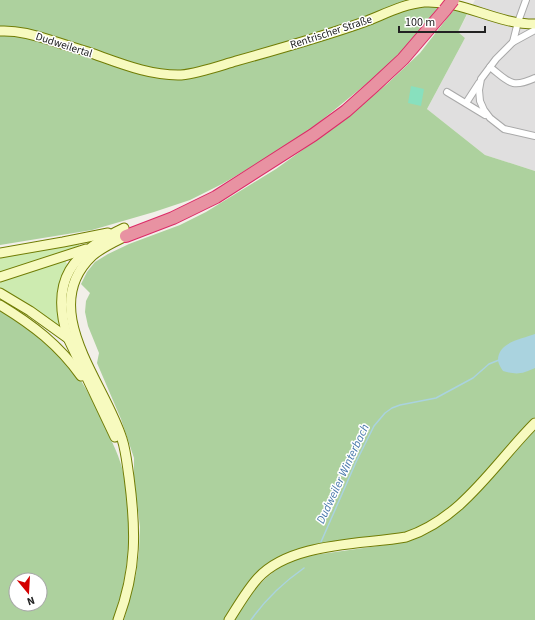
<svg xmlns="http://www.w3.org/2000/svg" width="535" height="620" font-family="'Source Sans 3',sans-serif">
<style>
.residential{fill:#e0dfdf}
.grass{fill:#cdebb0}
.forest{fill:#add19e;fill-rule:evenodd}
.pitch{fill:#88e0be}
.water{fill:#aad3df}
.lines{fill:none;stroke-linecap:round;stroke-linejoin:round}
.stream{stroke:#aad3df;stroke-width:1.5}
.street-casing{stroke:#a9a9a9;stroke-width:8}
.secondary-casing{stroke:#707d05;stroke-width:11}
.highway-casing{stroke:#dc2a67;stroke-width:14}
.street{stroke:#fff;stroke-width:6}
.secondary{stroke:#f7fabf;stroke-width:9}
.highway{stroke:#e892a2;stroke-width:12}
.highway-bridge-casing{stroke:#dc2a67;stroke-width:14;stroke-linecap:butt}
.highway-bridge{stroke:#e892a2;stroke-width:12}
.labels{text-anchor:middle;dominant-baseline:central;stroke-width:3;stroke-linejoin:round;paint-order:stroke}
.street-label{font-size:11px;fill:#222;stroke:#fff}
.water-label{font-size:12px;font-style:italic;fill:#4a7aab;stroke:#fff}
</style>
<rect width="100%" height="100%" fill="#f2efe9"/>
<!-- residential -->
<path class="residential" d="M475,0h60v171l-50,-16 -58,-46 38,-71 -7,-6z"/>
<!-- grass -->
<g class="grass">
<path d="M79,244v4l-79,25v-16z"/>
<path d="M65,260l3,6 -11,25 2,37 -59,-38v-8z"/>
</g>
<!-- forest -->
<g class="forest">
<path d="M0,0h414l12,6 14,2 -26,31 -32,32 -71,58 -51,33 -38,22 -32,16 -36,12 -62,18 -92,15z"/>
<path d="M455,8l12,6 -9,18 7,6 -38,71 58,46 50,16v246c-12,12 -24,25 -35,38 -27,30 -55,67 -96,78 -43,6 -109,7 -143,35 -16,14 -26,34 -37,52h-100l12,-46 3,-23 1,-24 -6,-50v-19l-13,-39 -24,-56 2,-10 -11,-27 -3,-14 1,-11 4,-8 -9,-9 6,-12 8,-10 13,-8 21,-10 51,-19 26,-13 70,-43 68,-49 43,-36 33,-31z"/>
<path d="M0,308c23,15 46,31 64,51 16,16 30,43 39,64 8,17 18,35 21,54 2,8 2,18 3,27 4,42 0,76 -14,116h-113zM16,580h24v24h-24z"/>
<path d="M535,430v190h-302c22,-31 35,-53 74,-64l92,-13 17,-5 17,-8 19,-14 20,-16z"/>
</g>
<!-- pitch -->
<path class="pitch" d="M411,86l13,3 -3,17 -13,-3z"/>
<!-- water -->
<path class="water" d="M535,334v34c-13,6 -18,7 -32,3 -2,-3 -5,-8 -5,-11 0,-18 24,-21 37,-26z"/>
<g class="lines">
<!-- stream -->
<g class="stream">
<path d="M321,542l35,-80 18,-36 11,-13 7,-5 8,-3 36,-7 37,-20 16,-14 10,-4"/>
<path d="M251,620c14,-20 33,-38 53,-52"/>
</g>
<defs>
<g id="street">
<path d="M526,0l-8,22 -5,20 -17,17 -15,20 -2,11 1,11 4,9 6,8 14,11 31,7"/>
<path d="M513,42l22,-12"/>
<path d="M490,67c19,15 21,22 45,11"/>
<path d="M447,92l38,23"/>
<path d="M466,103l13,-20"/>
</g>
<g id="secondary">
<path d="M0,31c18,-1 36,4 53,10 12,4 23,7 35,11 29,10 61,24 93,23 19,-2 38,-9 55,-14 43,-12 86,-24 128,-39 19,-7 39,-18 60,-20 40,-2 71,22 111,22"/>
<path d="M0,253l63,-11 45,-9"/>
<path d="M0,277l86,-28"/>
<path d="M0,293l30,18 39,28"/>
<path d="M0,305c33,20 59,40 81,71"/>
<path d="M115,437l-47,-99c-19,-58 5,-86 56,-110"/>
<path d="M118,620c19,-51 18,-90 11,-143 -2,-13 -3,-26 -7,-38 -17,-56 -86,-130 -30,-183 10,-9 22,-14 34,-20"/>
<path d="M229,620c9,-14 18,-30 29,-42 33,-36 103,-33 148,-41 57,-19 88,-73 129,-114"/>
</g>
<path id="highway" d="M126,236l47,-18 43,-21 97,-62 33,-24 28,-25 29,-27 42,-49"/>
</defs>
<!-- street casing -->
<use href="#street" class="street-casing"/>
<!-- secondary casing -->
<use href="#secondary" class="secondary-casing"/>
<!-- highway casing -->
<use href="#highway" class="highway-casing"/>
<!-- street -->
<use href="#street" class="street"/>
<!-- secondary -->
<use href="#secondary" class="secondary"/>
<!-- highway -->
<use href="#highway" class="highway"/>
<defs>
<path id="highway-bridge" d="M445,10l8,-10"/>
</defs>
<!-- highway-bridge casing -->
<use href="#highway-bridge" class="highway-bridge-casing"/>
<!-- highway-bridge -->
<use href="#highway-bridge" class="highway-bridge"/>
</g>
<g class="labels">
<!-- street labels -->
<g class="street-label">
<text transform="translate(331 32) rotate(-18)">Rentrischer Straße</text>
<text transform="translate(64 45) rotate(18)">Dudweilertal</text>
</g>
<!-- water labels -->
<g class="water-label">
<text transform="translate(343 474) rotate(-65)">Dudweiler Winterbach</text>
</g>
</g>
<!-- north arrow -->
<g transform="translate(28 592) rotate(162)"><circle r="19" fill="#ffffff" stroke="#a7a7a7"/>
<path d="M0-3L7 15L0 10L-7 15Z" fill="#d40000"/>
<text y="-6" font-size="11" font-weight="bold" text-anchor="middle" fill="#222222">N</text>
</g>
<!-- scale -->
<path d="M399 26v6h86v-6" fill="none" stroke="#222222" stroke-width="2"/>
<text x="405" y="26" font-size="12" fill="#222222" stroke="#ffffff" stroke-width="3" paint-order="stroke">100 m</text>
</svg>
